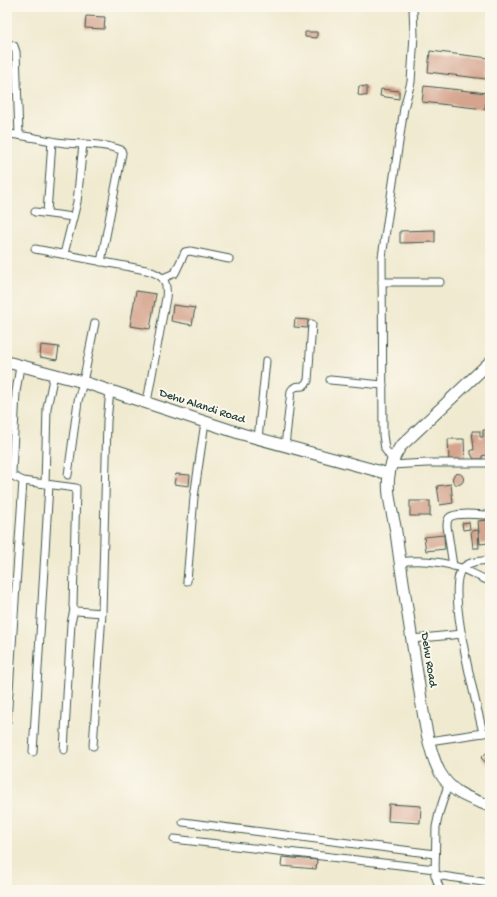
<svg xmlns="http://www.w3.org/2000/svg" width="497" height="897" font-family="'Gochi Hand',sans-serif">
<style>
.building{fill:#d5a48e}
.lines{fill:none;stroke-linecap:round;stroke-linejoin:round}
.street-casing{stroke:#3e574b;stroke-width:9}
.primary-casing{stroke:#3e574b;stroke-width:13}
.street{stroke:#fff;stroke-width:7}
.primary{stroke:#fff;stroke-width:11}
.labels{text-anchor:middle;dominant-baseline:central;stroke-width:4;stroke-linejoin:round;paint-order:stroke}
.street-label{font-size:12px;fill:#1f3d34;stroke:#fbf7ec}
</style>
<rect width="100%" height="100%" fill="#fbf7ec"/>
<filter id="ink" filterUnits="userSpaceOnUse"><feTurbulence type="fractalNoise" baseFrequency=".025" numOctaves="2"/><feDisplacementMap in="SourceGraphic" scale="8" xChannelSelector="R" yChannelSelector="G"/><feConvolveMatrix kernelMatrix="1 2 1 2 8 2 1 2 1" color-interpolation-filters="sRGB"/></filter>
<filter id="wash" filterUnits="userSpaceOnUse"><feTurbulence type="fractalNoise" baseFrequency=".012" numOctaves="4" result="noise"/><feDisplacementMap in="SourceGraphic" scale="16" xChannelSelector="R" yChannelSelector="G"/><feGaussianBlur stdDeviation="0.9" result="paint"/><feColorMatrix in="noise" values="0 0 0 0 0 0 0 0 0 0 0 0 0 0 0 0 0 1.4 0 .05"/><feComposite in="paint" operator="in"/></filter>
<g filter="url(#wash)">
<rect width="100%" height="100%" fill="#f0ead0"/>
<g id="blocks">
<!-- building -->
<g class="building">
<path d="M86,16l19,1 -1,12 -19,-1z"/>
<path d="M305,32h12v6l-12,-1z"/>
<path d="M430,51l59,7 -3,21 -58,-7z"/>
<path d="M359,86l8,1v9l-9,-1z"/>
<path d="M424,86l63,7 -2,16 -63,-7z"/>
<path d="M381,89l18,2v8l-19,-3z"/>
<path d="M435,230v12l-35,1v-12z"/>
<path d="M136,291l20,3 -6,35 -20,-3z"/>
<path d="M173,305l22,3 -3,17 -21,-4z"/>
<path d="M295,319l13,1v8l-14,-1z"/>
<path d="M41,345l18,2 -2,13 -17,-3z"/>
<path d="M483,430h4l2,24 -7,2v3h-8l-3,-5v-4h3l-2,-19h8v6h3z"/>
<path d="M448,439h16l1,22h-16z"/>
<circle cx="458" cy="479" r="5.5"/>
<path d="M176,474l14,1 -1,11 -15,-2z"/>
<path d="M451,484l2,19 -13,2 -3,-19z"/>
<rect x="410" y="501" width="20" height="15"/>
<path d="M487,520l1,23 -8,1 -2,-23z"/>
<path d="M469,522l1,7 -7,1 -1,-7z"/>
<path d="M478,530l1,18h-6l-2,-17z"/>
<path d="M444,535l1,14 -19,2 -2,-14z"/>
<path d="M490,749v17l-9,-8z"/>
<path d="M389,804l32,2 -1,17 -32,-2z"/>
<path d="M282,857l35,3 -1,9 -35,-3z"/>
</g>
</g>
</g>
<g filter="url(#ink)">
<use href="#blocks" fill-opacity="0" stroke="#3e574b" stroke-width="1"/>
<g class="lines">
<defs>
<g id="street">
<path d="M7,43l7,3 2,6 3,83"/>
<path d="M7,134c20,1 39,7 58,9 18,2 39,0 56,7l1,3 -21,109"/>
<path d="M35,212l38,5"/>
<path d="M47,213l5,-72"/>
<path d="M35,249l111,21c17,5 22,10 20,28l-19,104"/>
<path d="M64,254l13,-52 6,-58"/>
<path d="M163,278l12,-5 10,-21 5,-1 39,8"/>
<path d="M382,282h58"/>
<path d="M20,366l-4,26 -4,80 1,4 10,5 53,7 -3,118 1,4 3,1 25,2"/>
<path d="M330,380l53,5"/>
<path d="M258,439l8,-78"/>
<path d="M285,446l6,-55c3,-5 7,-5 12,-5l5,-5 4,-57"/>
<path d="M393,461l-8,-12 -2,-14 -1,-178 22,-149 7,-26 3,-47 -1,-28"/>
<path d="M391,465l36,-2h63"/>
<path d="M68,475l10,-74 5,-19 12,-59"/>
<path d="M45,484l2,-76 7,-34"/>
<path d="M399,562c22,-3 41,-1 62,6 10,4 19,10 29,13"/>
<path d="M453,566l-6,-40c0,-3 0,-7 3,-9 6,-5 32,-2 40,-2"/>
<path d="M187,581l7,-84 11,-75"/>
<path d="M412,639l50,-5"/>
<path d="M7,721l16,-240"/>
<path d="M483,733c-6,-28 -38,-145 -21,-164 6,-8 19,-8 28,-9"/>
<path d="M429,741l61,-9"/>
<path d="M93,746l9,-133 5,-192 3,-30"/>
<path d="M64,750l7,-127 3,-13"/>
<path d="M33,752l16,-267"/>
<path d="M183,822l252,32"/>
<path d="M174,839l261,30"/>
<path d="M435,875l55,8"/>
<path d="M440,890l-5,-15 1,-48 3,-14 9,-28"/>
</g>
<g id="primary">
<path d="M7,362l76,20 159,52 147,40"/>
<path d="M490,362l-90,85c-5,8 -10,18 -11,28 -3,18 4,39 7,57 6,47 14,94 21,141 5,30 9,72 22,98 12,22 29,27 51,35"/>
</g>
</defs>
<!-- street casing -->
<use href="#street" class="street-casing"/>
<!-- primary casing -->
<use href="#primary" class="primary-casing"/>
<!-- street -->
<use href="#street" class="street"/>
<!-- primary -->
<use href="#primary" class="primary"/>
</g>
</g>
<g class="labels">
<!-- street labels -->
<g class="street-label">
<text transform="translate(202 407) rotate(18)">Dehu Alandi Road</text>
<text transform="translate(428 660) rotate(81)">Dehu Road</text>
</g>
</g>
<!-- margin -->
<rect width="497" height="897" fill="none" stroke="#fbf7ec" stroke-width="24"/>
</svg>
